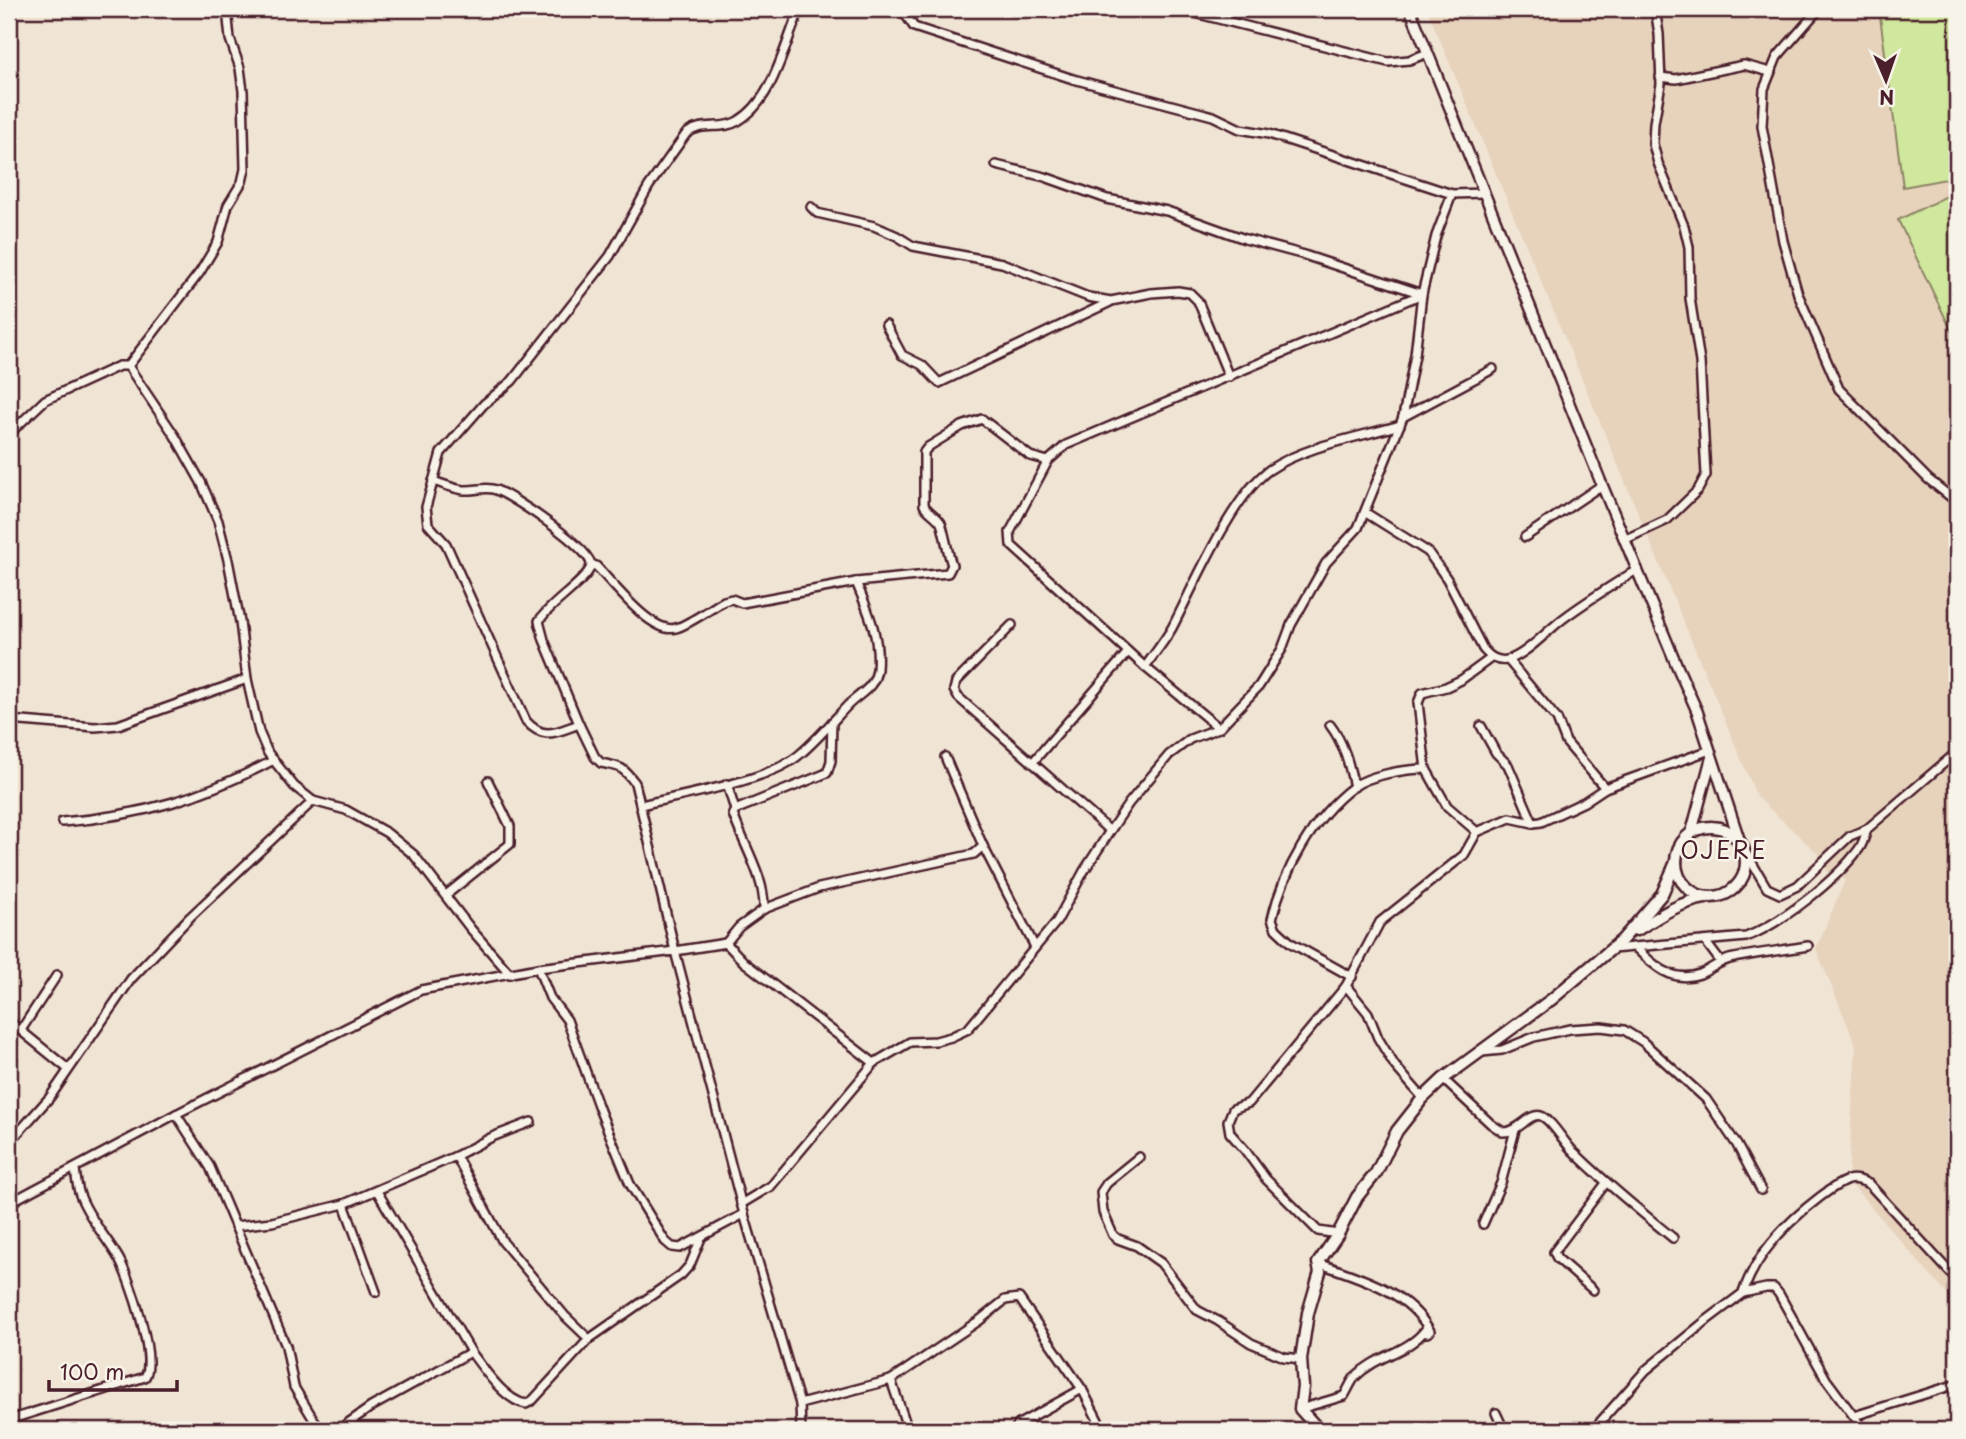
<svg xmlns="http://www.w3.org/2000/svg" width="1966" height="1439" font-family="'Playpen Sans',sans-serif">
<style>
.built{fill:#e7d2bc}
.pitch{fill:#cfe89d;stroke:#8c8464;stroke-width:2}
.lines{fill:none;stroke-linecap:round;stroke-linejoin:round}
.minor-casing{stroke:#4a1f2b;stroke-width:12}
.tertiary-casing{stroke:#4a1f2b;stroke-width:14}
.secondary-casing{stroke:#4a1f2b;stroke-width:15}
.minor{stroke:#f7f3e8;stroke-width:7}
.tertiary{stroke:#f7f3e8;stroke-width:9}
.secondary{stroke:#f7f3e8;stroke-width:10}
.labels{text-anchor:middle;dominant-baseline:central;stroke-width:5;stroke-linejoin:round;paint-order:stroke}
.quarter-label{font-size:23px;letter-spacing:2px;fill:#4a1f2b;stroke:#f7f3e8}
</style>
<rect width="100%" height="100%" fill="#f0e4d4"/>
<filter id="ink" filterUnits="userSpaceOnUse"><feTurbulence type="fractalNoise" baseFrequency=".0143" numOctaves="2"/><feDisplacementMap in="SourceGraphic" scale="14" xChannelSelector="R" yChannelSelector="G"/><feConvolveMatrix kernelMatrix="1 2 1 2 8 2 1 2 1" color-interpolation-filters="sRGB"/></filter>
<g filter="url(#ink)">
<!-- built -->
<path class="built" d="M1427,9h530v1297l-109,-126 8,-135 -40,-96 29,-69 -8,-7 -10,-1 -2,-12 -68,-63z"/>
<!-- pitch -->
<g class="pitch">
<path d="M1879,9h78v168l-54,10z"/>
<path d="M1957,191v151l-59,-122z"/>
</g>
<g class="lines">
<defs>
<g id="minor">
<path d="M800,9c-16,36 -26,91 -62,112 -16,10 -36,0 -52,13l-37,52 -39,70 -98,125 -28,23 -43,49 -15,54 2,17 18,20 80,177c18,20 30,11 53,3l16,33 6,6c20,4 21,3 34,20l40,168 69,263 56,190 1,26"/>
<path d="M904,9l1,5 9,13 159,52 140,37 27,13 29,5 183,60 33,-1"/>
<path d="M1179,9l209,53 21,-2 19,-7"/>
<path d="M1819,9l-42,48 -13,32 -2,37 21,115 15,53 41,95 89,90 29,23"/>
<path d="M1660,77l16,2 68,-14 26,7"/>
<path d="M996,165l49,12 62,22 60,12 78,28 56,15 121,40"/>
<path d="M811,207l6,6 57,13 23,10 16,10 89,17 86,34 23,4 40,-8 27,-2 12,2 8,8 31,76"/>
<path d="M886,325l16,30 20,10 17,18 171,-81"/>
<path d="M128,366l72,-94 18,-30 10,-37 14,-23 3,-13 -2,-78 -3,-23 -10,-29 -3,-30"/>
<path d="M1403,417l90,-48"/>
<path d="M9,434l36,-34 74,-34h9l47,70 26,46 17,39 10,39 12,62 7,57 12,53 9,21 26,33 19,15 33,9 41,23 27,22 56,73 40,46"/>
<path d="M433,481c10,3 21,8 31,9 11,1 22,-4 32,0 15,5 99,61 95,76 -5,16 -41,37 -52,55l5,19 35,84"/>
<path d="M1366,513l62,39 19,27 36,70c6,7 13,13 24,11 18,-4 42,-31 57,-42 24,-18 49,-33 74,-49"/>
<path d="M1525,537l77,-52"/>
<path d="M1626,539l41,-19 31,-30 8,-15 -6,-113 -10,-64 -1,-51 -5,-21 -26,-63 -5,-19 1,-21 7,-39 -2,-50 -4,-25"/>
<path d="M591,564l5,2c16,16 56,69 80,62 12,-3 36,-20 48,-27l8,-2 10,4 114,-21 92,-9 4,-8c-4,-10 -8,-35 -11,-42 -4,-7 -13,-11 -17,-18v-53l4,-5 34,-21 20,-7 48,37 18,5"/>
<path d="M1012,625l-56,57 -2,8 4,7 152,134"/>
<path d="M1508,660l49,59 9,23 39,46"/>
<path d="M1145,667c9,-13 19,-25 27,-39 23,-44 59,-130 97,-158 35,-24 91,-33 131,-45"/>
<path d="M9,720l86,7 23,-2 129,-46"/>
<path d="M1330,725c14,18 19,39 24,62"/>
<path d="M1481,726l15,27 12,12 25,58"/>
<path d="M1219,728l-74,-61 -134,-122 -1,-13 38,-71 18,-16 356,-151"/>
<path d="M1032,763l96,-111"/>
<path d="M727,784l8,26"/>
<path d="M641,805c41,-10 128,-24 158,-50 18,-15 33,-33 49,-50 12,-12 27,-17 29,-36 3,-33 -9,-58 -21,-87"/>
<path d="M62,822c80,-6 141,-25 212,-62"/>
<path d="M1477,832l-30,-26 -21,-37 -8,-66 4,-10 24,-6 15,-7 30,-22"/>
<path d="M983,846l52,101"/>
<path d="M1745,851l22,37 13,6 17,-8 53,-50 17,-7 90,-77"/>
<path d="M446,895l64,-51v-18l-22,-45"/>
<path d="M764,909c1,-32 -21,-65 -31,-95l2,-4 92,-37 4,-12 1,-39"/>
<path d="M1705,941l15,20"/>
<path d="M726,943l13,-16 25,-18 55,-21 155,-34 9,-8 -38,-89"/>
<path d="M1635,947c17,17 37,37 65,27 12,-5 20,-14 34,-16 24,-5 50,-8 74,-12"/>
<path d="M1612,949l134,-12c36,-14 90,-57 113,-88 4,-5 6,-13 8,-20"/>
<path d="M538,968l12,30 17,22 33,91 30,73 35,57 7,6 8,1 64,-34"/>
<path d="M1352,977l-61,-34 -15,-14 -4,-10c11,-47 41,-102 81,-132 16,-12 53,-18 73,-18"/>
<path d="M1346,986l22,27 10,25 17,28 28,32"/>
<path d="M9,1021l59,48"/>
<path d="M21,1030l36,-55"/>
<path d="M1482,1052l20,-2 32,-13 36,-8 31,-2 23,3 19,12 63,57 31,46 24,45"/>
<path d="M1443,1079l48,45 12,8c16,1 26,-20 38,-16 10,3 24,28 33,36 31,31 65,58 99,86"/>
<path d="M176,1114l34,53 76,179 8,41 26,43"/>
<path d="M9,1143l41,-46 81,-118 59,-62 123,-116"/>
<path d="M456,1156l36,-19 39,-15"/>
<path d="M1139,1157l-32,26 -6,9 2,20 10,23 5,4 19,7 24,17 36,47 21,11 33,22 33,14 17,2"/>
<path d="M377,1191l94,161"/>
<path d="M9,1203l167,-89 245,-124 117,-22 137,-17 51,-8 18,19 130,101"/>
<path d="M344,1204l32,88"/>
<path d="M741,1204l30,-18 103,-123 36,-21 26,-1 15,-4 17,-8 89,-108 27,-50 26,-40 19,-28 40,-48 21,-16 29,-11 40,-42 23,-37 9,-24 35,-62 32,-35 45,-111 12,-62 7,-61 14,-58 16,-42"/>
<path d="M1483,1224l18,-41 14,-53"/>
<path d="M235,1226l37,-4 72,-18 112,-48 47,86 62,74 24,23"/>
<path d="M1338,1234l-20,-3 -52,-52 -21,-29 -15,-17 -2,-12 5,-12 16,-6 97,-117 34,-64 84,-67 13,-23 33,-14 23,5 8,-1 43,-20 21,-14 105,-38"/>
<path d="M1593,1290l-36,-32 -3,-6 52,-69"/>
<path d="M1743,1293c13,-40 44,-71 77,-96 8,-6 19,-14 28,-17 8,-2 14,1 21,4l88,96"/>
<path d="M891,1380l89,-60 25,-20 14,-2 63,91 21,41"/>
<path d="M800,1404l91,-24 17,50"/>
<path d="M1300,1409l44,-13c4,-6 7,-15 12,-20 21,-21 52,-23 70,-47l1,4 3,-2c-23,-41 -70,-53 -112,-68"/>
<path d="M1496,1413l8,17"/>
<path d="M1854,1416l103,-32"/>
<path d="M9,1420l136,-43c12,-19 -15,-98 -26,-118 -12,-21 -30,-40 -39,-64 -3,-8 -4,-18 -5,-26"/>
<path d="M338,1430l33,-23 100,-55c12,16 34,49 55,52l7,-4 56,-61 92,-64 9,-10 11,-27"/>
<path d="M1014,1430l5,-6 63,-35"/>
<path d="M1593,1430l53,-60 61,-50 36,-27 23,-5h8l5,6 47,85 38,51"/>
</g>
<g id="tertiary">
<path d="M1410,9l192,476 75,181 20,45 43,131"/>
<path d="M1691,834l20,-75"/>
</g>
<g id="secondary">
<circle cx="1711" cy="862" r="35"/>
<path d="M1637,930c22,-14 43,-28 68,-32"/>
<path d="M1319,1430l-19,-21 3,-22 -2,-28 7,-46 12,-41 -2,-9 20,-29 19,-37 19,-24 21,-42 26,-33 20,-19 109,-80 70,-59 40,-46 14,-32"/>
</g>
</defs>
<!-- minor casing -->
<use href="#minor" class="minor-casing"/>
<!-- tertiary casing -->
<use href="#tertiary" class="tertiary-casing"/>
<!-- secondary casing -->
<use href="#secondary" class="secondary-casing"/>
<!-- minor -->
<use href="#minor" class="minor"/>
<!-- tertiary -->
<use href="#tertiary" class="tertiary"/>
<!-- secondary -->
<use href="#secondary" class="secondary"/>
</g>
</g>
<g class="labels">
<!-- quarter labels -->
<g class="quarter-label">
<text x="1724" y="849">OJERE</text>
</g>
</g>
<!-- margin -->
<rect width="1966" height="1439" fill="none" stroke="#f7f3e8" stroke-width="35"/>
<rect x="18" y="18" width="1931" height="1404" fill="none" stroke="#4a1f2b" stroke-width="2.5" filter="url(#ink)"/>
<!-- north arrow -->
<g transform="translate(1886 80) rotate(178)" stroke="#f7f3e8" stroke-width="5" paint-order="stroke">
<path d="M0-5L12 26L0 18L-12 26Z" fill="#4a1f2b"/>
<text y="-10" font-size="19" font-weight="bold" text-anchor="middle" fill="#4a1f2b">N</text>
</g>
<!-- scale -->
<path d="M49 1380v10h128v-10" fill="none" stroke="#4a1f2b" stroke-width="3.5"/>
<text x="60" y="1380" font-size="21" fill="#4a1f2b" stroke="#f7f3e8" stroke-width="5" paint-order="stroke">100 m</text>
</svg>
